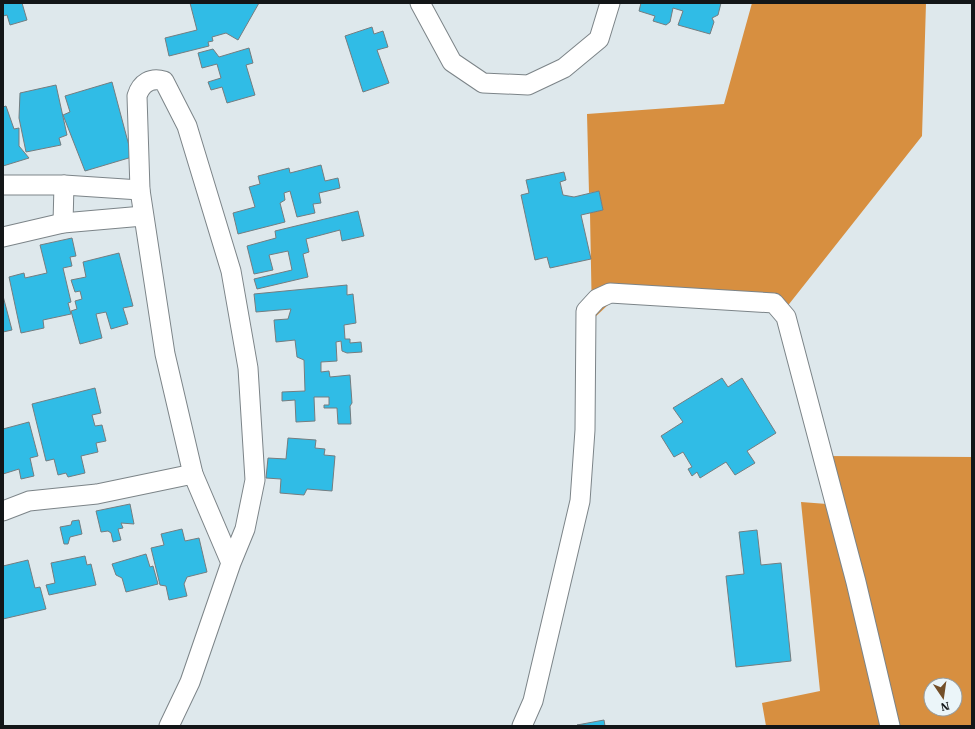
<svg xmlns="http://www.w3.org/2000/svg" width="975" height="729" font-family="'IBM Plex Serif',serif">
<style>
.forest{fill:#d78f40;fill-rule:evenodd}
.building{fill:#30bce6;stroke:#747d80}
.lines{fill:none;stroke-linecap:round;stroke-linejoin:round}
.minor-casing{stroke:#7c8488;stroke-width:21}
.minor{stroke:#fff;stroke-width:19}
</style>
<rect width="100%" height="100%" fill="#dee8ec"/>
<!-- forest -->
<g class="forest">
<path d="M752,3h174l-4,133 -140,177 -171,-11 -19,18 -2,-107 13,-3 -4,-19 -10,2 -2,-79 137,-10z"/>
<path d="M825,456l147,1v269h-206l-4,-23 58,-12 -19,-189 39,3zM931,685h24v24h-24z"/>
</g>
<!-- building -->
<g class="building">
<path d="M3,3h19l5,17 -17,5 -3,-10 -4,1z"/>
<path d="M190,3h69l-21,37 -12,-7 -14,4 1,4 -5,1 1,4 -40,10 -4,-18 32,-8z"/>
<path d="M641,3h80l-3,12 -6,3 2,4 -4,12 -32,-9 5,-14 -10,-3 -3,14 -4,3 -13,-4 2,-5 -16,-5z"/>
<path d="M372,27l2,7 9,-3 5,16 -11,3 12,33 -26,9 -18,-56z"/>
<path d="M249,48l4,15 -7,2 9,30 -28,8 -5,-16 -11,3 -3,-8 13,-4 -4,-14 -15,4 -4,-15 15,-4 6,8z"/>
<path d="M112,82l20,75 -47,14 -22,-56 7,-3 -5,-16z"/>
<path d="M56,85l11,50 -8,3 2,7 -35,7 -7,-34 1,-25z"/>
<path d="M6,106l8,23 5,-1v18l10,12 -26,8v-59z"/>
<path d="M321,165l4,16 13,-3 2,10 -21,5 2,10 -8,1 2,9 -18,4 -7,-26 -6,2 1,7 -5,3 5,19 -47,12 -5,-21 22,-6 -6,-20 11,-3 -2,-8 31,-8 1,5z"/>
<path d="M564,172l2,8 -6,2 3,13 11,2 25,-6 4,19 -22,5 10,44 -41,9 -3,-11 -12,3 -14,-65 8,-2 -3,-13z"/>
<path d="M358,211l6,25 -22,5 -2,-11 -34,9 3,13 -6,2 5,23 -51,12 -3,-10 38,-9 -4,-19 -19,4 4,15 -19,4 -7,-28 29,-8 -1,-7z"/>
<path d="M72,238l4,18 -6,1 2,9 -9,2 8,34 -3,1 3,11 -28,6 1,8 -23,5 -12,-56 15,-4 1,5 22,-5 -7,-28z"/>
<path d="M119,253l14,53 -10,2 5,16 -17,5 -5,-17 -10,2 6,24 -22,6 -9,-33 6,-2 -2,-8 7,-2 -2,-8 -5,1 -4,-12 15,-3 -3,-15z"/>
<path d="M347,285v10l6,-1 3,29 -12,2 1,14h5v4l11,-1 1,10 -15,1 -5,-2 -1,-10 -5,1 1,19 -16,1v10l8,-1 1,6 20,-2 2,28 -2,3 1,18h-13l-1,-16h-13v-3h5v-8h-15l1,24 -19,1 -1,-22 -13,1v-9l23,-1 -1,-31 -7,-3 -2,-17 -19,2 -2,-22 14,-1 3,-10 -35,3 -2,-18z"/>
<path d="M3,296l9,34 -9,2z"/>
<path d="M722,378l6,9 14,-9 34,55 -29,18 8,12 -20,12 -9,-13 -26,16 -3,-6 -5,4 -4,-7 4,-2 -9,-15 -9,5 -13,-21 22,-14 -10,-14z"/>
<path d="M95,388l6,25 -9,2 3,11 7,-1 4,16 -10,2 2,9 -17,4 4,17 -17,4 -2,-4 -8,2 -4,-16 -8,2 -14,-57z"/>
<path d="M29,422l9,34 -8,2 4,18 -13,3 -2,-10 -16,5v-45z"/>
<path d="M288,438l28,2 -1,8 10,1 -1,6 11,1 -3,35 -25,-2 -3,6 -24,-2 1,-14 -15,-1 2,-20 18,1z"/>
<path d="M130,504l4,20 -13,-1 2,5 -5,1 3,11 -8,2 -2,-9 -3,-2 -7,1 -5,-21z"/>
<path d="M79,520l3,14 -12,3 -2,7h-4l-4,-17 11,-2 1,-4z"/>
<path d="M182,529l3,12 14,-3 8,34 -20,5 -3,7 3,12 -18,4 -3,-14 -6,-1 -9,-37 13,-3 -3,-11z"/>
<path d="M757,530l4,35 20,-2 10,98 -55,6 -10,-91 18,-2 -5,-42z"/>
<path d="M146,554l4,13 3,-1 5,18 -32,8 -4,-14 -6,-3 -4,-11z"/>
<path d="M85,556l2,9 4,-1 5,21 -47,10 -3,-10 9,-2 -4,-20z"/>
<path d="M28,560l7,28 5,-1 6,22 -43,10v-53z"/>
<path d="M604,720l1,6 -28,-1z"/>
</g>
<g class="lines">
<defs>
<g id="minor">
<path d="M420,3l32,59 31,21 45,2 36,-17 35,-29 11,-36"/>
<path d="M3,185h61l76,5"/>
<path d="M63,223l1,-38"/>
<path d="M3,237l60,-14 80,-7"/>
<path d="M3,511l26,-10 68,-7 96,-20"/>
<path d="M169,726l21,-44 41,-119 14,-34 10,-49 -7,-112 -17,-97 -44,-145 -23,-45c-13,-4 -23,2 -27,15l3,94 25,164 28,120 38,89"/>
<path d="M522,726l11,-25 47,-200 5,-71 1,-119 11,-12 13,-6 164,10 12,14 70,265 34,144"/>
</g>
</defs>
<!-- minor casing -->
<use href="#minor" class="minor-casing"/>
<!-- minor -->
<use href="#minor" class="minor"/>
</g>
<!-- border -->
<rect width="975" height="729" fill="none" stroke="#131618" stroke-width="8"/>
<!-- north arrow -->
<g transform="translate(943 697) rotate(167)"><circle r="19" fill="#ebf5f9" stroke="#959c9f"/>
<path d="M0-3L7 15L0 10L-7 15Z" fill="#734f29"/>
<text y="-6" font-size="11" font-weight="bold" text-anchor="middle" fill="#131618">N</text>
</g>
</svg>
